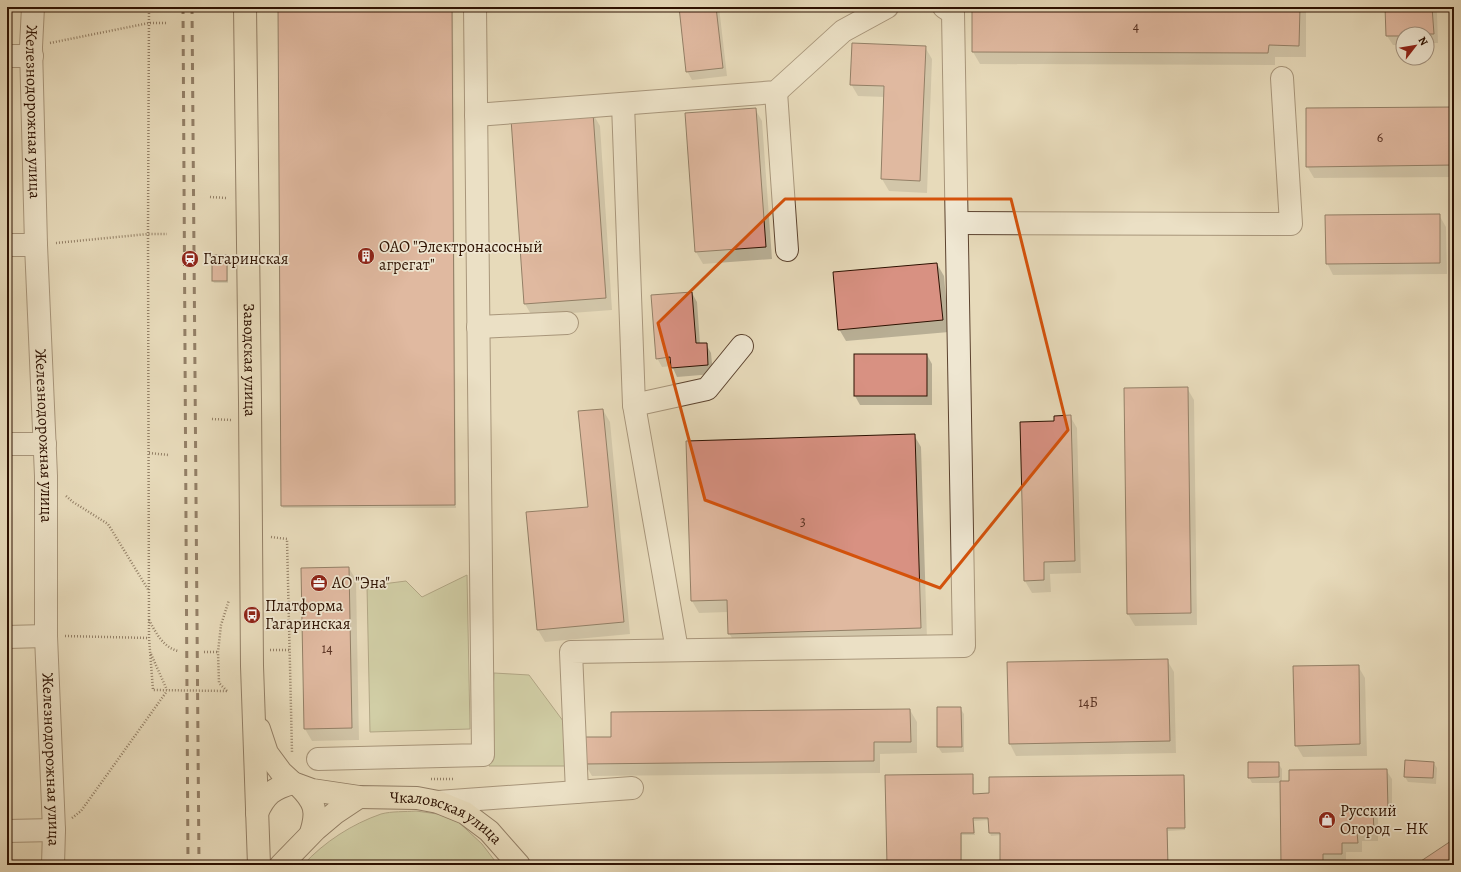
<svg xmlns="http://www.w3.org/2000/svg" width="1461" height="872" font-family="Alegreya,serif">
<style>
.green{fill:#b7bf8f;stroke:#726848}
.shadow{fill:#0003}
.building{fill:#d89182;stroke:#2d1101}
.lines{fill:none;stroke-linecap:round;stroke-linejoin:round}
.minor-casing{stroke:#5c432f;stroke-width:24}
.major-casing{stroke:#2d1101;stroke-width:24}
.path{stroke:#2d1101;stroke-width:2.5;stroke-dasharray:1 2;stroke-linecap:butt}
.minor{stroke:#efe7d2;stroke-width:22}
.major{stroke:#e7daba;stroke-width:22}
.rail{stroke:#2d1101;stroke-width:3;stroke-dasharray:7 7;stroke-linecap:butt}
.marked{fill:none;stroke:#d5520b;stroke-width:3;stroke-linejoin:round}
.labels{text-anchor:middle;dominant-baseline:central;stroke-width:3.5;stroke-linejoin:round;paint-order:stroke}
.number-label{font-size:14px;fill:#583121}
.street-label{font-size:16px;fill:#2d1101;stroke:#efe7d2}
.poi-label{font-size:16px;fill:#2d1101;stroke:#efe7d2;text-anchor:start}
</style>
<rect width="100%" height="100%" fill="#e7daba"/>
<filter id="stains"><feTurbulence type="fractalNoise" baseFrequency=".005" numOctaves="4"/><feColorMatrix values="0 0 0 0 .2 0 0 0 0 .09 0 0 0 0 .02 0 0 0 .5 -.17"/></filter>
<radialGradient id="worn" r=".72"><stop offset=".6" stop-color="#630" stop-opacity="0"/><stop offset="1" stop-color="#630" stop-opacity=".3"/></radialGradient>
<!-- green -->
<g class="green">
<path d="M467,575l3,154 -100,3 -3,-146 39,-5 16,16z"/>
<path d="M494,673l35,2 43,58 -1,33h-82z"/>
<path d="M416,811l36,5 30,28 16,21h-195c21,-23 49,-41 78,-51 11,-3 24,-2 35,-3z"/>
</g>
<!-- shadow -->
<g class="shadow">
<path d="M279,7h174l3,501h-173l-1,-2z"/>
<path d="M680,7h39l8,69 -35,4 -5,-9z"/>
<path d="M973,7h333v50h-31v8l-295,-1 -7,-12z"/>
<path d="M1386,7h48l3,6 1,30h-11v-9h-24v11h-10l-6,-9z"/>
<path d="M925,47l7,12 -5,134 -38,-2 -7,-12 3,-82 -27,-1 -7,-12z"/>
<path d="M1454,108v69l-140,1 -7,-12z"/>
<path d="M755,109l7,12 10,138 -69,5 -7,-12z"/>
<path d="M593,114l7,12 12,184 -80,6 -7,-12z"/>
<path d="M1439,215l7,12 1,47 -114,1 -6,-12z"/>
<path d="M226,256l2,3v24h-14l-1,-2z"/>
<path d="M937,264l7,12 5,56 -103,9 -7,-12z"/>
<path d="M692,293l5,9 3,42h6l5,9 2,21 -36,3 -5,-11 -10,1 -5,-9z"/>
<path d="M927,355l5,9v41h-72l-5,-9z"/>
<path d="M1187,388l7,12 3,225 -62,1 -7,-12z"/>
<path d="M603,410l7,12 20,212 -85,8 -7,-12 51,-123z"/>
<path d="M1070,416l7,12 4,145 -31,1 1,18 -19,1 -7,-12 30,-159z"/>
<path d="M914,435l7,12 6,192 -191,6 -7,-12 -1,-21 -29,1 -7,-12 -5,-159z"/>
<path d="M349,568l7,12 3,160 -47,1 -7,-12z"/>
<path d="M1167,660l7,12 2,81 -160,3 -6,-12z"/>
<path d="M1358,666l7,12 2,78 -64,1 -7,-12z"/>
<path d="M960,708l4,6v38l-22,1 -4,-6z"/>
<path d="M910,710l7,12v31l-37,1v19l-288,3 -7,-12 27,-26z"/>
<path d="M1433,762l4,6 -1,16 -28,-2 -3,-5z"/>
<path d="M1278,763l4,6v13l104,-12 6,9v38l-14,1v23h-16v11h-16v11h-18v2h-46l-1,-82h-29l-3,-6z"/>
<path d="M972,775l2,3v17l209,-19 2,3v51l-17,1v34h-167v-30l-10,1 -1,-3 -1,-13 -15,1 1,14h-13v30h-74z"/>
<path d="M1370,861l3,4h-8z"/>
</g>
<!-- building -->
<g class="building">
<path d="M278,7h174l3,498 -174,1z"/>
<path d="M679,7h37l7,61 -37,4z"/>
<path d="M972,7h328l-1,39 -30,-1 -1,8 -296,-1z"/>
<path d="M1385,7h47l2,27h-31v2h-17z"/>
<path d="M852,43l74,3 -6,135 -39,-2 3,-93 -34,-1z"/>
<path d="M1454,107v58l-148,2v-59z"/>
<path d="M756,108l10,139 -71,5 -10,-139z"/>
<path d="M593,113l13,185 -82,6 -13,-185z"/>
<path d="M1440,214v49l-114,1 -1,-49z"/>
<rect x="212" y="255" width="15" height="26"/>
<path d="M937,263l6,57 -105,10 -5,-58z"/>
<path d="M692,292l4,51h11l1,22 -37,3 -1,-11 -14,2 -5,-64z"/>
<rect x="854" y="354" width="73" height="42"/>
<path d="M1188,387l3,226 -64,1 -3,-226z"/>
<path d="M603,409l21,213 -87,8 -11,-118 62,-5 -10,-96z"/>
<path d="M1071,415l4,146 -31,1v18l-20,1 -4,-159 34,-1v-5z"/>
<path d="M915,434l6,194 -193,6 -1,-34 -36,1 -5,-160z"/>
<path d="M349,567l3,161 -48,1 -3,-161z"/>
<path d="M1168,659l2,82 -161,3 -2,-82z"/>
<path d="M1359,665l1,79 -65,2 -2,-80z"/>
<path d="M937,707h24l1,40h-25z"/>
<path d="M910,709l1,33h-37v19l-290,3v-27h27v-25z"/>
<path d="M1405,760l29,2 -1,16 -29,-1z"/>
<path d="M1248,762h31v15l-31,1z"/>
<path d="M1387,769l1,40h-15l1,23h-17l1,11h-16v11h-19v10l-42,1 -1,-84h9v-11z"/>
<path d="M973,774v20l16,-1v-16l195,-2 1,53h-18l1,37h-168v-32h-11l-1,-15h-15l1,15h-13v32h-74l-2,-90z"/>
<path d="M1454,839v26h-39z"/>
</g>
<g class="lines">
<defs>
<g id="minor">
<path id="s1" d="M33,7l-2,40 5,198 10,231v160l8,194 -1,35"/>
<path d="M7,56h25"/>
<path d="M776,92l11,158"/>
<path d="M623,104l11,301 43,245"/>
<path d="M476,115l300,-23 67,-61 44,-24"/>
<path d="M958,223l333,1 -9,-146"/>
<path d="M7,245h29"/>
<path d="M478,327l89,-4"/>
<path d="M634,405l73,-16 35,-43"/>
<path d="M7,444h38"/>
<path d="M7,637l39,-1"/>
<path d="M318,759l165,-4 -8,-748"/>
<path d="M577,792l-6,-140 393,-6 -11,-633 -9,-6"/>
<path d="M438,802l194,-14"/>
<path d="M7,831l47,-1"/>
</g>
<g id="major">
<path id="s2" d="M245,7l5,394 2,265 7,199"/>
<path id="s3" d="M259,729l8,24 14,19 12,11 19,7 47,7 58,1 21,4 27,11 24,18 30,34"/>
<path d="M299,786c16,16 19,25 12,47"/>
<path d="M257,813c8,-18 16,-25 36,-30"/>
<path d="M281,865l35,-36 19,-16 24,-16"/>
</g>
</defs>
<!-- minor casing -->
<use href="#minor" class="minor-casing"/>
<!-- major casing -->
<use href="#major" class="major-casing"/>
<!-- path -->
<g class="path">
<path d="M149,7l-1,227 1,404 4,52 74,1"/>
<path d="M50,43l99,-20h17"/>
<path d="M210,197l17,1"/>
<path d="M56,243l92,-9h19"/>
<path d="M212,419l19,1"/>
<path d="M149,453l20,2"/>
<path d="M66,496l7,6 35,22 41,67"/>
<path d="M271,537l16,2 5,213"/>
<path d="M149,620c7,13 14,27 29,31"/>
<path d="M65,636l84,2"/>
<path d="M270,650h20"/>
<path d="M204,652h14"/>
<path d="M151,654l16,36"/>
<path d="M227,691l-8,-8 -1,-31 3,-27 8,-25"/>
<path d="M431,779h23"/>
<path d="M72,818l9,-7 86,-120"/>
</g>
<!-- minor -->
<use href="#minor" class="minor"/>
<!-- major -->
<use href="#major" class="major"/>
<!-- rail -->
<g class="rail">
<path d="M183,7l5,858"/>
<path d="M192,7l7,858"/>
</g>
</g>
<!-- marked area -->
<path d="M0 0H1461V872H0ZM785,199h226l57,231 -128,158 -235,-88 -47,-177z" fill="#e7daba" fill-opacity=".55" fill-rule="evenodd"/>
<path class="marked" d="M785,199h226l57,231 -128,158 -235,-88 -47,-177z"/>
<!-- icons -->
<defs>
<symbol id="building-disc" viewBox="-11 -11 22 22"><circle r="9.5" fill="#8f2418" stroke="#efe7d2"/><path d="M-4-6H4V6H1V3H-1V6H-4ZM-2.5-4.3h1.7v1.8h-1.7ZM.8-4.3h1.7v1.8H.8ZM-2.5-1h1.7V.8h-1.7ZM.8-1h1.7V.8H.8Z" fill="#fff"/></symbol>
<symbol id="station-disc" viewBox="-11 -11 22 22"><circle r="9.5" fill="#8f2418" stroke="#efe7d2"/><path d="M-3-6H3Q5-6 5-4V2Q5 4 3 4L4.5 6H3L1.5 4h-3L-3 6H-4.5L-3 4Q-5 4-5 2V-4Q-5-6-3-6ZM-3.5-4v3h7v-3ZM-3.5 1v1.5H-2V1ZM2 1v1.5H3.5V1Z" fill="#fff"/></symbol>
<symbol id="office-disc" viewBox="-11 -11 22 22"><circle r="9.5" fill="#8f2418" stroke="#efe7d2"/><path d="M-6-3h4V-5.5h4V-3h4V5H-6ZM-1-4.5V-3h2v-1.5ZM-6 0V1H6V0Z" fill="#fff"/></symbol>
<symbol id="bus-disc" viewBox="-11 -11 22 22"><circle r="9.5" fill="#8f2418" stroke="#efe7d2"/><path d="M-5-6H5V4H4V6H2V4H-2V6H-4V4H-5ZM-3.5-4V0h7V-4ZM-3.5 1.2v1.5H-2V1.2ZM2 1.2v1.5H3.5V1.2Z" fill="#fff"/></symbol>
<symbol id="shop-disc" viewBox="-11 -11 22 22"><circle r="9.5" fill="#8f2418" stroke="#efe7d2"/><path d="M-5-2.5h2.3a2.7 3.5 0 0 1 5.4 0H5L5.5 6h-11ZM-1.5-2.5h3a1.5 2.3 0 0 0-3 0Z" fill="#fff"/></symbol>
</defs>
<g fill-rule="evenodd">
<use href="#building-disc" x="356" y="246" width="20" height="20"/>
<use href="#station-disc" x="180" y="249" width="20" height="20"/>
<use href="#office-disc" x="309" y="573" width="20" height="20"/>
<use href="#bus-disc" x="242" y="605" width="20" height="20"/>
<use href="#shop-disc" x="1317" y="810" width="20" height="20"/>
</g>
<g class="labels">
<!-- number labels -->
<g class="number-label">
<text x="1136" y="26">4</text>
<text x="1380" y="137">6</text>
<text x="803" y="521">3</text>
<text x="327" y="648">14</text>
<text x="1088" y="702">14Б</text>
</g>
<!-- street labels -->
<g class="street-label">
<text stroke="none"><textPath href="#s1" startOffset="105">Железнодорожная улица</textPath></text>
<text stroke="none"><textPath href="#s2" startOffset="353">Заводская улица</textPath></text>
<text stroke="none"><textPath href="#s1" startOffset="429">Железнодорожная улица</textPath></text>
<text stroke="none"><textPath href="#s1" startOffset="753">Железнодорожная улица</textPath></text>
<text stroke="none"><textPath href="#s3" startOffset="225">Чкаловская улица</textPath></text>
</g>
<!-- poi labels -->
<g class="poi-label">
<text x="379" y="247">ОАО "Электронасосный<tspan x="379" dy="18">агрегат"</tspan></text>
<text x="203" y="259">Гагаринская</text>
<text x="332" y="583">АО "Эна"</text>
<text x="265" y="606">Платформа<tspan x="265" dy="18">Гагаринская</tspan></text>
<text x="1340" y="811">Русский<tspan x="1340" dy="18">Огород – НК</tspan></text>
</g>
</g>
<!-- margin -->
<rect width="1461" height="872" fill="none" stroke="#e7daba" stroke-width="24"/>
<rect x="8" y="8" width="1445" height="856" fill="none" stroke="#2d1101" stroke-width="2"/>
<rect x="12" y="12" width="1437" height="848" fill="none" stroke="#2d1101"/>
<!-- north arrow -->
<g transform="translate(1415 46) rotate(59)"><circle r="19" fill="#efe7d2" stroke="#a1917e"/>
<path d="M0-3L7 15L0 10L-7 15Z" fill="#8f2418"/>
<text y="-6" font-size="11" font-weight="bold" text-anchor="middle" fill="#2d1101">N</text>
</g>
<rect width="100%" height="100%" filter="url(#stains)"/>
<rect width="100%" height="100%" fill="url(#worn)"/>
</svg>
